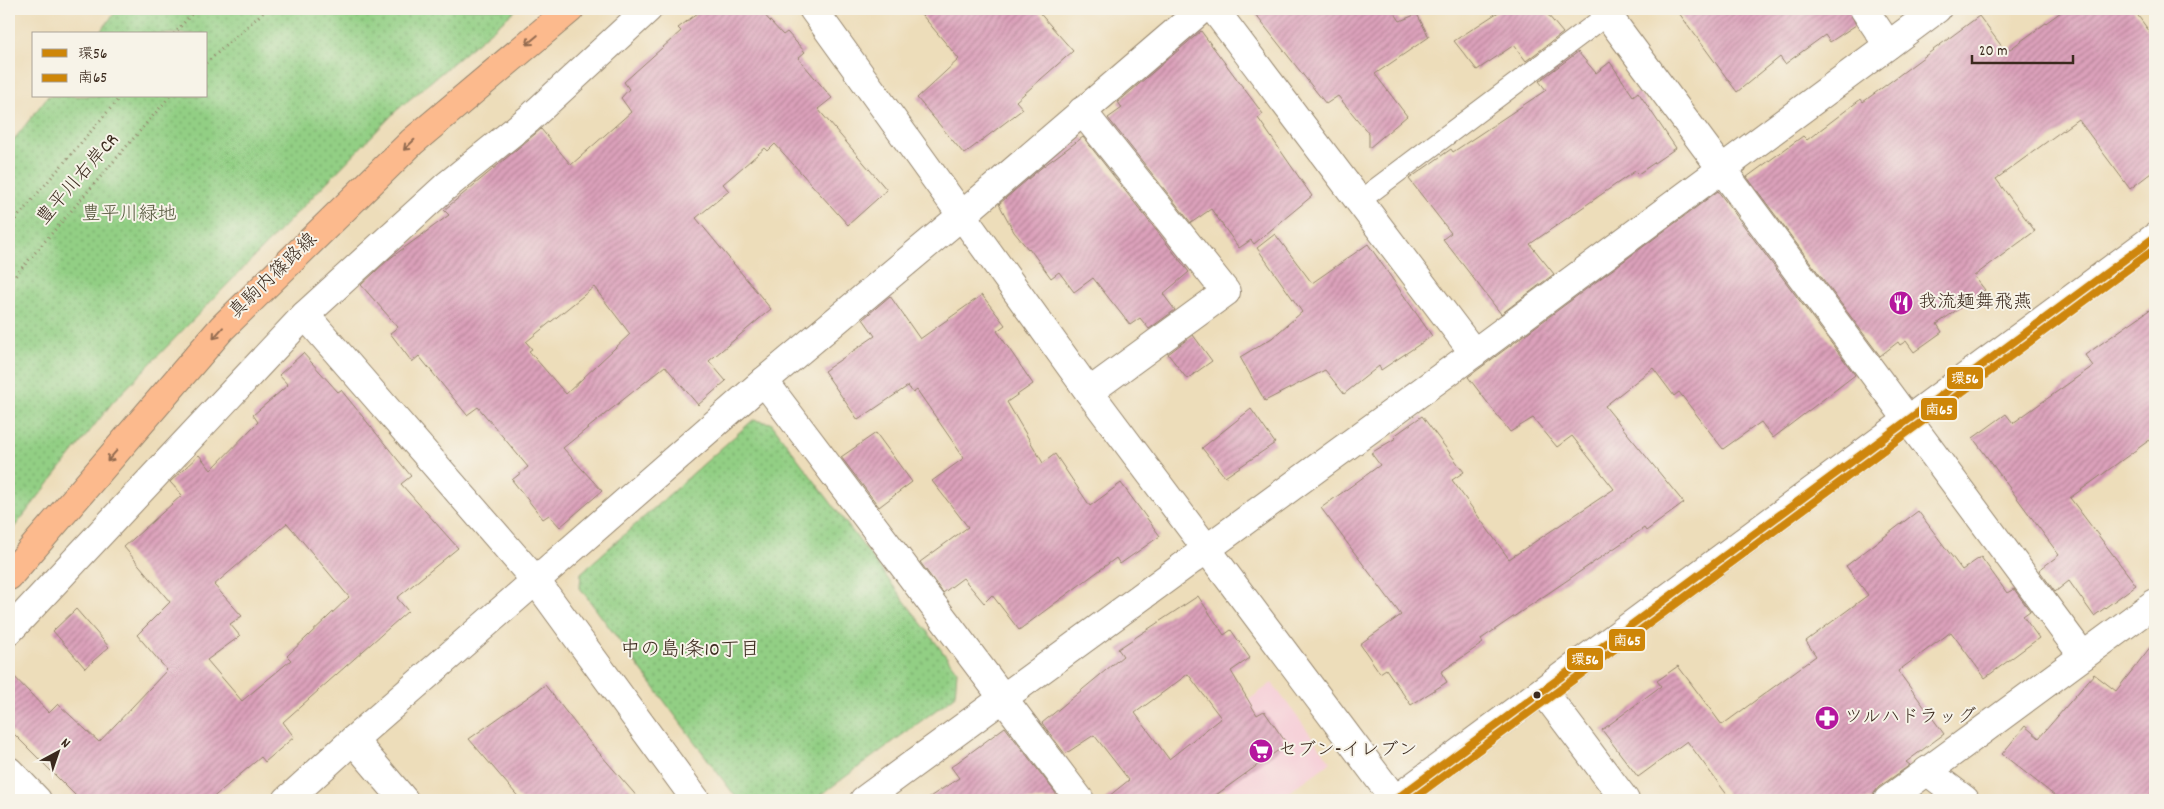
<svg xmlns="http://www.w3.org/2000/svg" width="2164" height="809" font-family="Dekko,'Klee One',sans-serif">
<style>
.built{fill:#f6cfd8}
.park{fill:url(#park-dots);stroke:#667c51}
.building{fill:url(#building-hatch);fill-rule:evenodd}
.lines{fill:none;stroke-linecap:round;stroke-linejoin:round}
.service-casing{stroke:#94846c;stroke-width:22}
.minor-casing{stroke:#94846c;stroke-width:30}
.tertiary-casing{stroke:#94846c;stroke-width:30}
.primary-casing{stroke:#94846c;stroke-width:30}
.path{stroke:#94846c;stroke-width:3;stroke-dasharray:1 4;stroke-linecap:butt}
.service{stroke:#fff;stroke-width:20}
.minor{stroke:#fff;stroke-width:28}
.tertiary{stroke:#fff;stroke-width:28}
.primary{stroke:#fcba8d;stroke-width:28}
.bus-1-casing{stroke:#f7f3e8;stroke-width:11}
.bus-2-casing{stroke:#f7f3e8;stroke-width:11}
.bus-1{stroke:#ce8608;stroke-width:8}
.bus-2{stroke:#ce8608;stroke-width:8}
.oneway{stroke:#926b50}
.bus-dot{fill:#3b2a1e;stroke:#f7f3e8;stroke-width:2}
.labels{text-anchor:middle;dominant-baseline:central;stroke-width:4;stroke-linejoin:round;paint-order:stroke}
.street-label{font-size:19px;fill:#3b2a1e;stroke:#f7f3e8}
.park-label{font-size:19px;fill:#515338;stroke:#f7f3e8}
.poi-label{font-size:19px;fill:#3b2a1e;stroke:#f7f3e8;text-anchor:start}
.neighbourhood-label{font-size:20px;fill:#3b2a1e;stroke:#f7f3e8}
.line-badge{stroke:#f7f3e8;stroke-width:2}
.badge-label{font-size:14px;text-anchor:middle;font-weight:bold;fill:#fff}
</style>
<defs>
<pattern id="park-dots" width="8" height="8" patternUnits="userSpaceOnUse" patternTransform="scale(1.25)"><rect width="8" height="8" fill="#92cf84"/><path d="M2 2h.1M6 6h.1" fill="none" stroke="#78a86b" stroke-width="1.8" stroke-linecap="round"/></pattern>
<pattern id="building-hatch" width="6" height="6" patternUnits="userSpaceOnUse" patternTransform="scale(1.25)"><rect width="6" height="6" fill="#dca1bb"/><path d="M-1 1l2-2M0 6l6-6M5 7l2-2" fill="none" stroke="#b48397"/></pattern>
</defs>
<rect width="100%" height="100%" fill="#f7f3e8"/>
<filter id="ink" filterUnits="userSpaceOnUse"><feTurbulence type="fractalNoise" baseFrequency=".02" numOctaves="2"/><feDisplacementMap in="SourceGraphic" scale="10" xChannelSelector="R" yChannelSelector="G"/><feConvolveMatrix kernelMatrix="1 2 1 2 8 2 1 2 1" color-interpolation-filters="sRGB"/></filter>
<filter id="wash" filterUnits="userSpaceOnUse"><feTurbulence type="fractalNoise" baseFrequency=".0096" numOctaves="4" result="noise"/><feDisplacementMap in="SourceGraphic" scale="20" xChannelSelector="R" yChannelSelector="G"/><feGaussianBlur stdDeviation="1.12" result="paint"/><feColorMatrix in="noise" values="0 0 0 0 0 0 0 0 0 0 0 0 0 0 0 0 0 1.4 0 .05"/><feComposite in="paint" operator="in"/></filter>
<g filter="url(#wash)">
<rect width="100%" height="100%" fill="#edddba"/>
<!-- built -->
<path class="built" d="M1272,683l59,79 -53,38h-46l-41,-59z"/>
<!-- park -->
<g class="park">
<path d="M118,9h399l-120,101 -285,293 -103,131v-388l39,-50h158v-62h-108z"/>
<path d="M753,420l18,3 186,248 -2,25 -141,104h-76l-158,-212 1,-15z"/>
</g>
<g id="blocks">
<!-- building -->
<g class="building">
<path d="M703,9h56l24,26 4,-3 18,20 -7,6 34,40 -14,11 69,81 -39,35 -73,-81 -7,7 -3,-3 -42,36 6,7 -33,27 75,91 -62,52 17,20 -28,24 -33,-39 -102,82 39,43 -42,36 -11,-12 -6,4 -31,-39 16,-13 -50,-60 -11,8 -48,-59 -7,6 -22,-29 8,-6 -37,-42 28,-26 60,-44 -5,-5 97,-81 30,36 60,-53 -10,-14 8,-9 -5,-7 57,-51 -3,-3zM594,287l36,47 -64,60 -37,-43 3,-2 -6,-7z"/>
<path d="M917,9h119l37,42 -57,50 7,8 -59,45 -47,-56 42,-39z"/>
<path d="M1251,9h141l8,12 17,-7 12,23 -54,37 32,42 -38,32v-14l-31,-38 -12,8z"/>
<path d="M1503,9h40l20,24 -37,28 -12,-16 -37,25 -23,-29z"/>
<path d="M1676,9h173l7,16 -26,17 -5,-7 -40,29 -5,-7 -43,35z"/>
<path d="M2065,9h68l22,30v131l-25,19 -52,-70 -82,60 39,52 -61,45 11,14 -48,34 5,8 -28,20 -8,-11 -6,4 -2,-3 -18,14 -133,-179 56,-41 4,4 54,-41 2,3 116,-86 27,36z"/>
<path d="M1201,31l62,83 -5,4 54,78 -58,48 -3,-4 -12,8 -28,-39 -20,14 -83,-105 14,-10 -4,-6z"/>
<path d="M1578,52l18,21 14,-11 23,34 5,-4 38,56 -38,26 -3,-3 -105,73 24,30 -53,40 -58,-75 8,-6 -42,-54 42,-30 2,3 93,-62 -7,-9z"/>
<path d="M1083,137l106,135 -26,22 12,16 -26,19 -9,-11 -10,7 -37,-47 -19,14 -15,-20 -8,6 -22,-30 -1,1 -14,-17 -15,-28 42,-36z"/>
<path d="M1718,191l137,184 -82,63 -12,-16 -38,27 -44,-57 -5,4 -21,-28 -48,38 79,97 -38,28 -2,-3 -163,111 2,4 -42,29 6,10 -36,23 -25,-36 -6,4 -20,-29 41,-29 -80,-107 59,-43 -9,-12 25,-15 -2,-2 28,-20 42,56 -12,8 57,79 105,-70 -42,-53 -15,11 -24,-29 -23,14 -42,-55z"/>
<path d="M1275,234l37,49 56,-39 64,92 -51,34 -2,-4 -35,28 -19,-24 -60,31 -25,-44 32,-19 30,-26 -45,-64z"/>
<path d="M982,295l23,30 -8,6 36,53 -26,18 36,61 12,-9 35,52 31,-23 39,53 -40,28 -4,-6 -97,72 -27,-35 -8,8 -21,-25 -20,15 -23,-31 48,-35 -36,-46 32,-23 -47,-68 -4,3 -5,-7 -50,34 -34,-49 51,-35 -12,-17 27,-23 30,43z"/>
<path d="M2155,306v130l-85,62 66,87 -42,31 -25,-35 -14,11 -16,-22 20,-15 -86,-117 33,-24 7,9 80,-57 -8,-11z"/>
<path d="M1193,335l19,26 -25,18 -19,-25z"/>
<path d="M303,353l35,39 3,-2 70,86 -10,8 57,64 -61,50 11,13 -125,111 11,15 -29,25 -4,-5 -51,43h-130l-71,-71v-58l40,42 9,-9 41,38 68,-72 -30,-35 33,-33 -46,-55 58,-52 -12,-13 29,-27 12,15 47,-48 -5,-7 35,-30 -9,-10zM287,523l62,74 -62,59 4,4 -49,41 -35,-41 33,-24 -10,-12 12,-8 -28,-31z"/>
<path d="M1251,409l24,34 -50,34 -23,-29z"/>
<path d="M876,433l36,49 -33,25 -38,-50z"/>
<path d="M1918,511l44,59 19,-13 26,36 7,-4 16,22 -7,5 16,22 -54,40 -34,-46 -53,39 46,63 -38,28 4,3 -31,22 -5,6 -1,7h-142l-44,-59 -49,36 -36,-47 59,-44 -4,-5 21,-15 44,59 94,-69 -10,-15 62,-46 -22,-29z"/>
<path d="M1198,596l26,39 7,-5 19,28 -19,13 26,44 7,-4 23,33 -78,56h-105l25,-20 -35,-45 -29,19 -23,-31 81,-67 -5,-7zM1188,674l33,44 -52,41 -34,-46z"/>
<path d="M76,609l33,38 -24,21 -32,-37z"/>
<path d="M2155,641v159h-95l-58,-46 23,-28 14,12 55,-64 22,17z"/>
<path d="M545,685l43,55 52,60h-119l-52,-61z"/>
<path d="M1005,727l56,73h-136l34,-22 -8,-11z"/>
</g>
</g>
</g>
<g filter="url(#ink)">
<use href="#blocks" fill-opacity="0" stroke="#94846c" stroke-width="1"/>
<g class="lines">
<defs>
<path id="service" d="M1358,202l249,-187"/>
<g id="minor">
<path d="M813,9l276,383 306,408"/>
<path d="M1214,9l260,344"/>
<path d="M1603,9l480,647"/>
<path d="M1864,9l24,36"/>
<path d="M1082,111l144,181 -137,100"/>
<path d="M305,315l231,266 160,219"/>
<path d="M764,381l316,419"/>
<path d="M9,631l296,-316 140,-128 84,-68 119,-110"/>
<path d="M1543,691l82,109"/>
<path d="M353,740l51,60"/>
<path d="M9,771l28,29"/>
<path d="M1927,771l38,29"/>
<path d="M287,800l66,-60 411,-359 197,-165 241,-207"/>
<path d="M864,800l610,-447 463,-344"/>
<path d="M1888,800l267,-197"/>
</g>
<path id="tertiary" d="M1395,800l760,-563"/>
<path id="primary" d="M9,576l213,-248 190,-186 158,-133"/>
</defs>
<!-- service casing -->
<use href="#service" class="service-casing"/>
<!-- minor casing -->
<use href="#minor" class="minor-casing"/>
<!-- tertiary casing -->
<use href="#tertiary" class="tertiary-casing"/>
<!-- primary casing -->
<use href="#primary" class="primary-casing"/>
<!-- path -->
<g class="path">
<path d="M174,34l22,-25"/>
<path d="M206,63l61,-54"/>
<path d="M9,227l112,-131"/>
<path d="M9,283l161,-187"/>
</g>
<!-- service -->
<use href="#service" class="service"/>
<!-- minor -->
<use href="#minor" class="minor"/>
<!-- tertiary -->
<use href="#tertiary" class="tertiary"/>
<!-- primary -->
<use href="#primary" class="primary"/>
<defs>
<path id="bus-1" d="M1395,800l760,-563"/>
<path id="bus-2" d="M1411,800l744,-551"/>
</defs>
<!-- bus-1 casing -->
<use href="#bus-1" class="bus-1-casing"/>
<!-- bus-2 casing -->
<use href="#bus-2" class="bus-2-casing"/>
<!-- bus-1 -->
<use href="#bus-1" class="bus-1"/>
<!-- bus-2 -->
<use href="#bus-2" class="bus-2"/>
</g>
<!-- one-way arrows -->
<defs><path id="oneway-shaft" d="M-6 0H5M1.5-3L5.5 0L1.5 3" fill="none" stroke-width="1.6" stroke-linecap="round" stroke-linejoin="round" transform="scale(1.25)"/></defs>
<g class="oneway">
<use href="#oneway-shaft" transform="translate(532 40) rotate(140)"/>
<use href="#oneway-shaft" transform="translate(409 145) rotate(136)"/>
<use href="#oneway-shaft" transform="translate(218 333) rotate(131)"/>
<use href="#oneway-shaft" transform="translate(112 456) rotate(131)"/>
</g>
</g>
<!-- icons -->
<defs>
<symbol id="restaurant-disc" viewBox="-11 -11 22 22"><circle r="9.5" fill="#b5179e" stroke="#f7f3e8"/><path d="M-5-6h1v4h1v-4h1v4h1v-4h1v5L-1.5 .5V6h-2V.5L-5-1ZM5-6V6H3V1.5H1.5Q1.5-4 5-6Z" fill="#fff"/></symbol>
<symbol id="pharmacy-disc" viewBox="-11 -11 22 22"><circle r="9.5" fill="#b5179e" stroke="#f7f3e8"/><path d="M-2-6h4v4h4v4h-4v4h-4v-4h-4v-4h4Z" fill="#fff"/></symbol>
<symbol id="supermarket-disc" viewBox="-11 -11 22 22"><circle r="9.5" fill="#b5179e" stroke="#f7f3e8"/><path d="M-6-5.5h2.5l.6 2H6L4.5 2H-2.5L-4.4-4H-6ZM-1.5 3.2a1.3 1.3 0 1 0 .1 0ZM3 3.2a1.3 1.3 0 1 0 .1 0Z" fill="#fff"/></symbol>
</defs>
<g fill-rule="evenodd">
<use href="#restaurant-disc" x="1887" y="289" width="28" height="28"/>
<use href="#pharmacy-disc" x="1813" y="704" width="28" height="28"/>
<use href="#supermarket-disc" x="1247" y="737" width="28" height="28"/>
</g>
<!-- markers -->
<circle class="bus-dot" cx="1537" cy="695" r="4.5"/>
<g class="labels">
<!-- street labels -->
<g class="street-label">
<text transform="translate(79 180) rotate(-49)">豊平川右岸CR</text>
<text transform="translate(274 277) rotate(-44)">真駒内篠路線</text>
</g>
<!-- park labels -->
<g class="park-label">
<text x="129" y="215">豊平川緑地</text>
</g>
<!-- poi labels -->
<g class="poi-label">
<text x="1918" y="303">我流麺舞飛燕</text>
<text x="1844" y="718">ツルハドラッグ</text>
<text x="1278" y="751">セブン-イレブン</text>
</g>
<!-- neighbourhood labels -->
<g class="neighbourhood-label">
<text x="690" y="651">中の島1条10丁目</text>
</g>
</g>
<g class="line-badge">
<rect x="1946" y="366" width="38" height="24" rx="5" fill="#ce8608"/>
<rect x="1920" y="397" width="38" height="24" rx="5" fill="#ce8608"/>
<rect x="1608" y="628" width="38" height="24" rx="5" fill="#ce8608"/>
<rect x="1566" y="647" width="38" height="24" rx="5" fill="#ce8608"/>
</g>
<g class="badge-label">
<text x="1965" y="383">環56</text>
<text x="1939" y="414">南65</text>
<text x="1627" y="645">南65</text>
<text x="1585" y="664">環56</text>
</g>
<!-- margin -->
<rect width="2164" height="809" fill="none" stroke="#f7f3e8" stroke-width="30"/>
<!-- legend -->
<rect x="32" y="32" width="175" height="65" fill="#f7f3e8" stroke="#aca397"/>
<rect x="42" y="49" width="25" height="8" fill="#ce8608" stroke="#aca397"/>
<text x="78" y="58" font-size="15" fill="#3b2a1e">環56</text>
<rect x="42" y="74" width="25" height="8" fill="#ce8608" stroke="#aca397"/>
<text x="78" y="82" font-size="15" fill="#3b2a1e">南65</text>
<!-- north arrow -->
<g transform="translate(58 752) rotate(40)" stroke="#f7f3e8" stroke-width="4" paint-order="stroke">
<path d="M0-4L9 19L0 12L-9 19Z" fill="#3b2a1e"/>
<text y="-8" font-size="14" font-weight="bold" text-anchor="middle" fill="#3b2a1e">N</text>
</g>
<!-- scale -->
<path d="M1972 55v8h101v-8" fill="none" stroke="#3b2a1e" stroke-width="2.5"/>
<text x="1979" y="55" font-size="15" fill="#3b2a1e" stroke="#f7f3e8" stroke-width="4" paint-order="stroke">20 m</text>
</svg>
